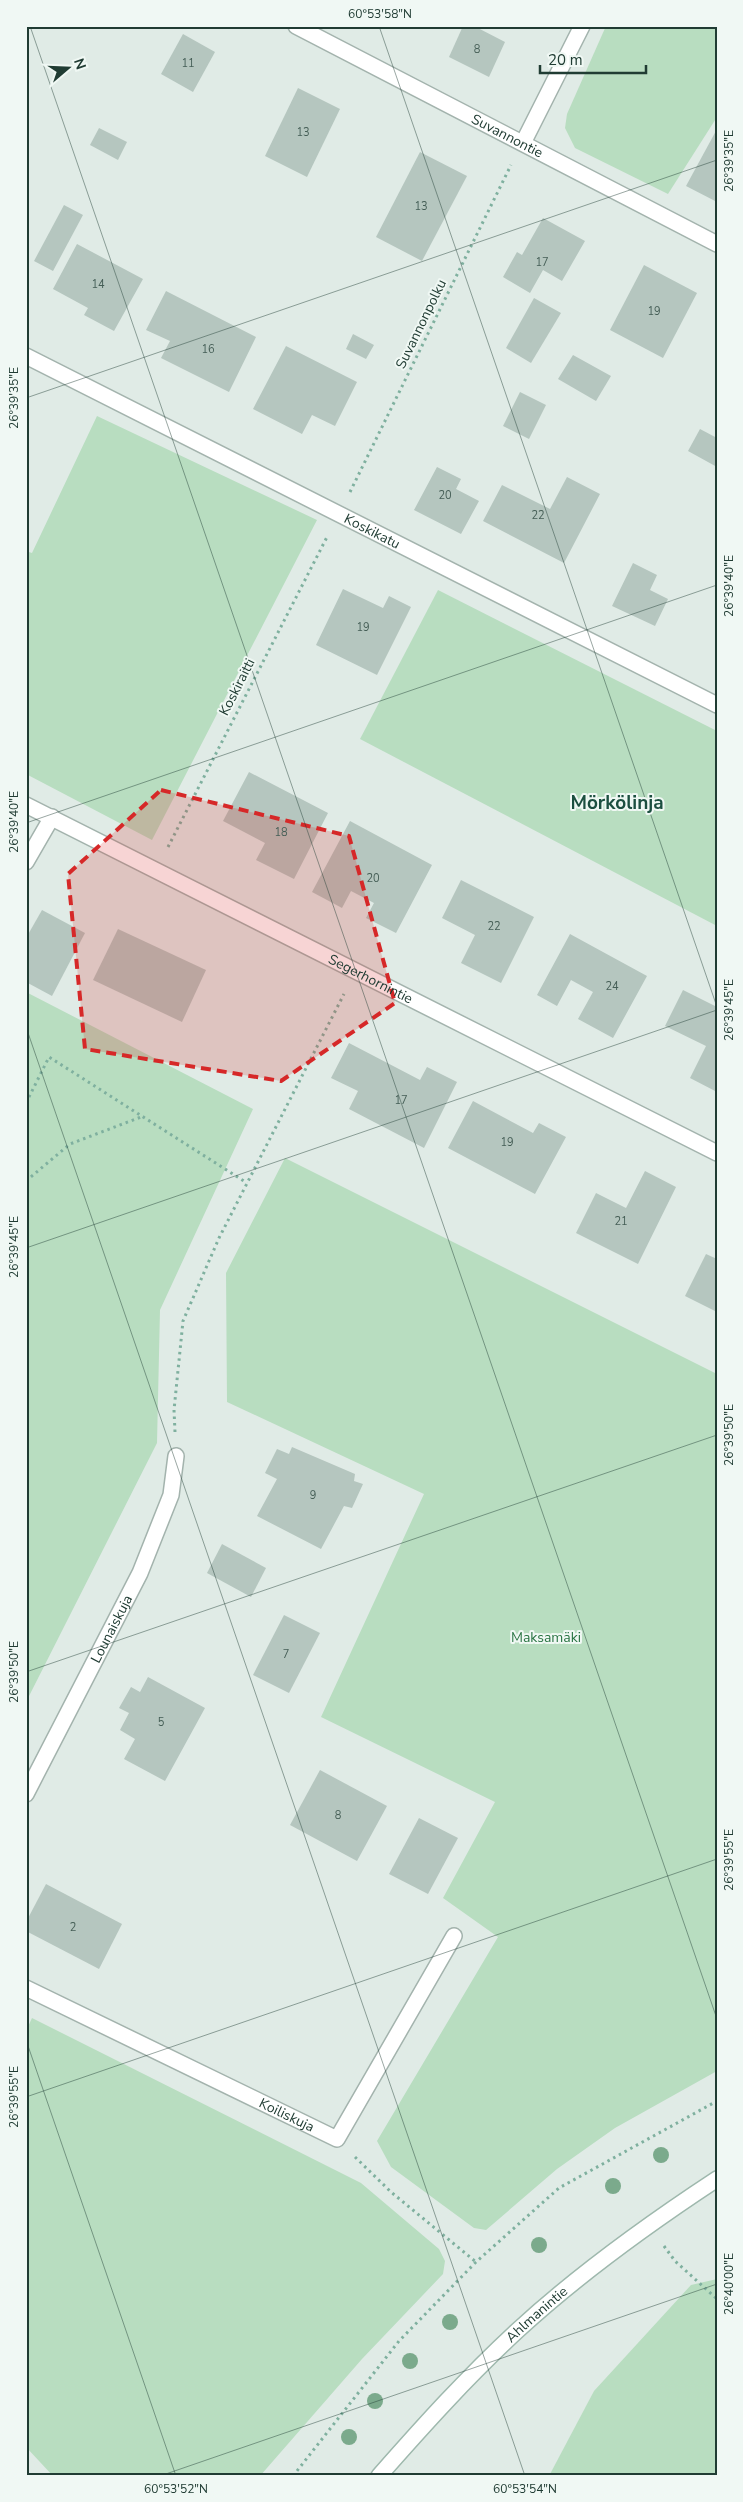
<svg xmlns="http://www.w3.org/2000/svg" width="743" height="2502" font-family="'Nunito Sans',sans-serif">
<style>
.green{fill:#b8ddc0}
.building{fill:#b5c6bf}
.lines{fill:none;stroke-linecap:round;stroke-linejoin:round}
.street-casing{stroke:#a3b3ad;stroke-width:18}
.secondary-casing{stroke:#9eb8ad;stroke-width:18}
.path{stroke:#7fb09f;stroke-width:3;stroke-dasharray:2.5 4;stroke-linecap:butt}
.street{stroke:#fff;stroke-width:15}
.secondary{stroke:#fff;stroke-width:15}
.tree{fill:#7baa8c}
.marked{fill:#d62828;fill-opacity:0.2;stroke:#d62828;stroke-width:4;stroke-dasharray:10 6;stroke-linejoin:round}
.ticks{fill:none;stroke:#203c33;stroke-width:1;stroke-opacity:0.45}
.labels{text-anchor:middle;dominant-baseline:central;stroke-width:4;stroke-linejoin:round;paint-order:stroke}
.number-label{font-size:11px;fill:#455e56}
.street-label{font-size:14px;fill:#203c33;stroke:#f0f8f4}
.park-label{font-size:14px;fill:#297443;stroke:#f0f8f4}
.district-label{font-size:19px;font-weight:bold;fill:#1c4f40;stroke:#f0f8f4}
.neatline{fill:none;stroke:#203c33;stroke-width:2}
.ticks-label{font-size:12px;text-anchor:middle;fill:#203c33}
</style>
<rect width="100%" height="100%" fill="#e0ebe6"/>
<!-- green -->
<g class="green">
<path d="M606,26h111v91l-49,77 -93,-46 -10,-20 2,-14z"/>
<path d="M97,416l220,104 -165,320 -126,-66v-223l6,2z"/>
<path d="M438,590l279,141v195l-357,-187z"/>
<path d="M26,992l227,117 -93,201 -3,133 -131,259z"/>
<path d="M285,1158l432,216v697l-102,57 -58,41 -71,61 -12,-2 -83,-61 -14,-26 121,-204 -55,-39 52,-96 -174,-85 103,-223 -197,-92 -1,-129z"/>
<path d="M32,2018l329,165 78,66 6,12 -2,13 -81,85 -102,117h-207l-27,-29v-416z"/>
<path d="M717,2279v197h-168l45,-85 97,-106z"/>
</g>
<!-- building -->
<g class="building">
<path d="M463,26h11l31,16 -16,35 -40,-20z"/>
<path d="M183,34l32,18 -22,40 -32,-18z"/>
<path d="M298,88l42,21 -33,68 -42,-21z"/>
<path d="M99,128l28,14 -9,18 -28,-15z"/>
<path d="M717,129v73l-31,-16z"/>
<path d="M420,152l47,24 -45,85 -46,-24z"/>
<path d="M64,205l19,10 -30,56 -19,-10z"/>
<path d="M543,218l42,23 -23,40 -19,-11 -13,23 -27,-16 14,-25 5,3z"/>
<path d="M77,244l66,35 -29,52 -30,-16 4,-7 -35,-19z"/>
<path d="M644,265l53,28 -34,65 -53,-28z"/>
<path d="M166,291l90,46 -27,55 -68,-34 9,-17 -24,-11z"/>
<path d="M534,298l27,15 -30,50 -25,-15z"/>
<path d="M353,334l21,11 -8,14 -20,-10z"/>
<path d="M286,346l71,36 -22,44 -23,-11 -10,19 -49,-25z"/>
<path d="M573,355l38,21 -15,25 -38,-22z"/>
<path d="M520,392l26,13 -17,34 -26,-13z"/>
<path d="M700,429l17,9v29l-29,-16z"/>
<path d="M437,467l24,12 -5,10 23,12 -18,33 -47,-24z"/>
<path d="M567,477l33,17 -36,69 -81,-42 19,-36 48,24z"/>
<path d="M633,563l24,12 -7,15 18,9 -13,27 -43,-20z"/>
<path d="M343,589l40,19 6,-12 22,11 -34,68 -61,-30z"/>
<path d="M249,772l79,41 -34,66 -38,-19 9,-17 -42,-22z"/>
<path d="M350,821l82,44 -36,68 -30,-15 8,-15 -23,-12 -9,17 -30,-16z"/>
<path d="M461,880l73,37 -33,66 -40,-20 14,-28 -33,-17z"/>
<path d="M42,910l43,23 -33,63 -26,-14v-44z"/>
<path d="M118,929l88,41 -24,52 -89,-42z"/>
<path d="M570,934l77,42 -34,62 -35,-19 15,-27 -22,-12 -14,26 -20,-11z"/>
<path d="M683,990l34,17v85l-27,-14 16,-32 -41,-20z"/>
<path d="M349,1043l71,37 7,-13 30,15 -33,66 -75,-39 9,-18 -27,-13z"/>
<path d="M473,1101l60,32 6,-10 27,14 -31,57 -87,-46z"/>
<path d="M645,1171l31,16 -38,77 -62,-31 20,-40 30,15z"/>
<path d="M706,1254l11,5v53l-32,-16z"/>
<path d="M292,1447l63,27 -1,7 9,3 -11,24 -8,-2 -23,43 -64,-33 20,-37 -12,-6 12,-24 12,5z"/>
<path d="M222,1544l44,24 -15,29 -44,-24z"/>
<path d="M284,1615l36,18 -31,60 -36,-18z"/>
<path d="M148,1677l57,31 -40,73 -41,-22 11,-20 -15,-9 9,-17 -10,-5 12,-21 9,5z"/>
<path d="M320,1770l67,36 -30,55 -67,-36z"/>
<path d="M419,1818l39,20 -30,56 -39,-20z"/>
<path d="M46,1884l76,40 -23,45 -73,-38v-9z"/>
</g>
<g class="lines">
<defs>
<g id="street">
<path id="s1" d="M296,26l421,218"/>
<path d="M523,143l59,-117"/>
<path id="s2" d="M26,356l691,349"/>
<path id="s3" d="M26,805l691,348"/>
<path d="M26,862l26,-45"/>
<path id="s4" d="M26,1794l114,-221 31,-78 5,-39"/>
<path id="s5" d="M26,1988l311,151 117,-203"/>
</g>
<g id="secondary">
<path id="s6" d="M379,2476c44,-50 89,-100 139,-146 61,-56 129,-105 199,-151"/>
</g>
</defs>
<!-- street casing -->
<use href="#street" class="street-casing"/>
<!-- secondary casing -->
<use href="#secondary" class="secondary-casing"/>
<!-- path -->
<g class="path">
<path d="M350,492l161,-327"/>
<path d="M168,847l159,-310"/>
<path d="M26,1103l23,-46 198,126"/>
<path d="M26,1181l44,-37 71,-27"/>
<path d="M175,1432l-1,-22 9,-89 36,-83 125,-244"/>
<path d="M355,2157l36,35 85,70"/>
<path d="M664,2246l11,15 42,38"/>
<path d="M293,2476l106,-135 77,-79 83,-74 158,-87"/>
</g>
<!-- street -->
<use href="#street" class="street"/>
<!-- secondary -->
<use href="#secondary" class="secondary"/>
</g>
<!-- trees -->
<g class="tree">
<circle cx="661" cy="2155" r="8"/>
<circle cx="613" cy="2186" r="8"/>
<circle cx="539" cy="2245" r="8"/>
<circle cx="450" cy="2322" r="8"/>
<circle cx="410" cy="2361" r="8"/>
<circle cx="375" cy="2401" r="8"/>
<circle cx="349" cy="2437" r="8"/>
</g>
<!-- marked area -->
<path class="marked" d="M161,790l188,46 46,167 -114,78 -196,-32 -17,-175z"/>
<!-- ticks -->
<path class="ticks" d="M30,26l687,1993M379,26l338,981M26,398l691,-238M26,823l691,-238M26,1027l499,1449M26,1248l691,-238M26,1672l691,-237M26,2040l150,436M26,2097l691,-238M160,2476l557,-192"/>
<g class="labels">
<!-- number labels -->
<g class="number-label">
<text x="477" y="49">8</text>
<text x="188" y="63">11</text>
<text x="303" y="132">13</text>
<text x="421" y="206">13</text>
<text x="542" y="262">17</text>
<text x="98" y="284">14</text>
<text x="654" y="311">19</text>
<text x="208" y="349">16</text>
<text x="445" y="495">20</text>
<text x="538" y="515">22</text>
<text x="363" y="627">19</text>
<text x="281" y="832">18</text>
<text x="373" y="878">20</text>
<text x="494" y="926">22</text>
<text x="612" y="986">24</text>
<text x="401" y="1100">17</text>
<text x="507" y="1142">19</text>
<text x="621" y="1221">21</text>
<text x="313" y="1495">9</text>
<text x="286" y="1654">7</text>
<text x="161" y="1722">5</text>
<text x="338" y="1815">8</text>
<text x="73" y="1927">2</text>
</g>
<!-- street labels -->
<g class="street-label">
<text stroke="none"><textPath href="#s1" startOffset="238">Suvannontie</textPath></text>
<text transform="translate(421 324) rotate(-64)">Suvannonpolku</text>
<text stroke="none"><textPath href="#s2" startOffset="388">Koskikatu</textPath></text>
<text transform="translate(237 687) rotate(-63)">Koskiraitti</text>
<text stroke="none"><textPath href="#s3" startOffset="386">Segerhornintie</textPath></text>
<text stroke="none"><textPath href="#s4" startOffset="186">Lounaiskuja</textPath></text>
<text stroke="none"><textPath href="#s5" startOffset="290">Koiliskuja</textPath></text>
<text stroke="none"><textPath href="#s6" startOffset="226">Ahlmanintie</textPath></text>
</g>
<!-- park labels -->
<g class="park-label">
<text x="546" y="1637">Maksamäki</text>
</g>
<!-- district labels -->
<g class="district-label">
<text x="617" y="803">Mörkölinja</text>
</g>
</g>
<!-- border -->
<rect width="743" height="2502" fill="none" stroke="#f0f8f4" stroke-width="55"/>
<!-- north arrow -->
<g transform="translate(68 68) rotate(71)" stroke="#f0f8f4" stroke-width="4" paint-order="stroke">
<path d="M0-4L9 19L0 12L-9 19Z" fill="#203c33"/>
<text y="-8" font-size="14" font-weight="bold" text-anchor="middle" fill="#203c33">N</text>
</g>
<!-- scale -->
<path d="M540 65v8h106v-8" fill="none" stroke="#203c33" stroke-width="2.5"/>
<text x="548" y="65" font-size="15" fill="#203c33" stroke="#f0f8f4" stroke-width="4" paint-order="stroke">20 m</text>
<rect x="28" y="28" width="688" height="2446" class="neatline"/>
<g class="ticks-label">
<text x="380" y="18">60°53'58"N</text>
<text transform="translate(729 161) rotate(-90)" y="4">26°39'35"E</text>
<text transform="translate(14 398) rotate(-90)" y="4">26°39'35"E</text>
<text transform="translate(729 586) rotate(-90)" y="4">26°39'40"E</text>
<text transform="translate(14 822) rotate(-90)" y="4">26°39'40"E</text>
<text transform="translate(729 1010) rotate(-90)" y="4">26°39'45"E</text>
<text transform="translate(14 1247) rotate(-90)" y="4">26°39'45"E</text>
<text transform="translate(729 1435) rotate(-90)" y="4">26°39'50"E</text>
<text transform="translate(14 1672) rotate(-90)" y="4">26°39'50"E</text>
<text transform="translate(729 1860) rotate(-90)" y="4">26°39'55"E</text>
<text transform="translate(14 2097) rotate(-90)" y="4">26°39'55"E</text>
<text transform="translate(729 2284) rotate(-90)" y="4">26°40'00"E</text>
<text x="176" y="2493">60°53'52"N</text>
<text x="525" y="2493">60°53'54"N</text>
</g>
</svg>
